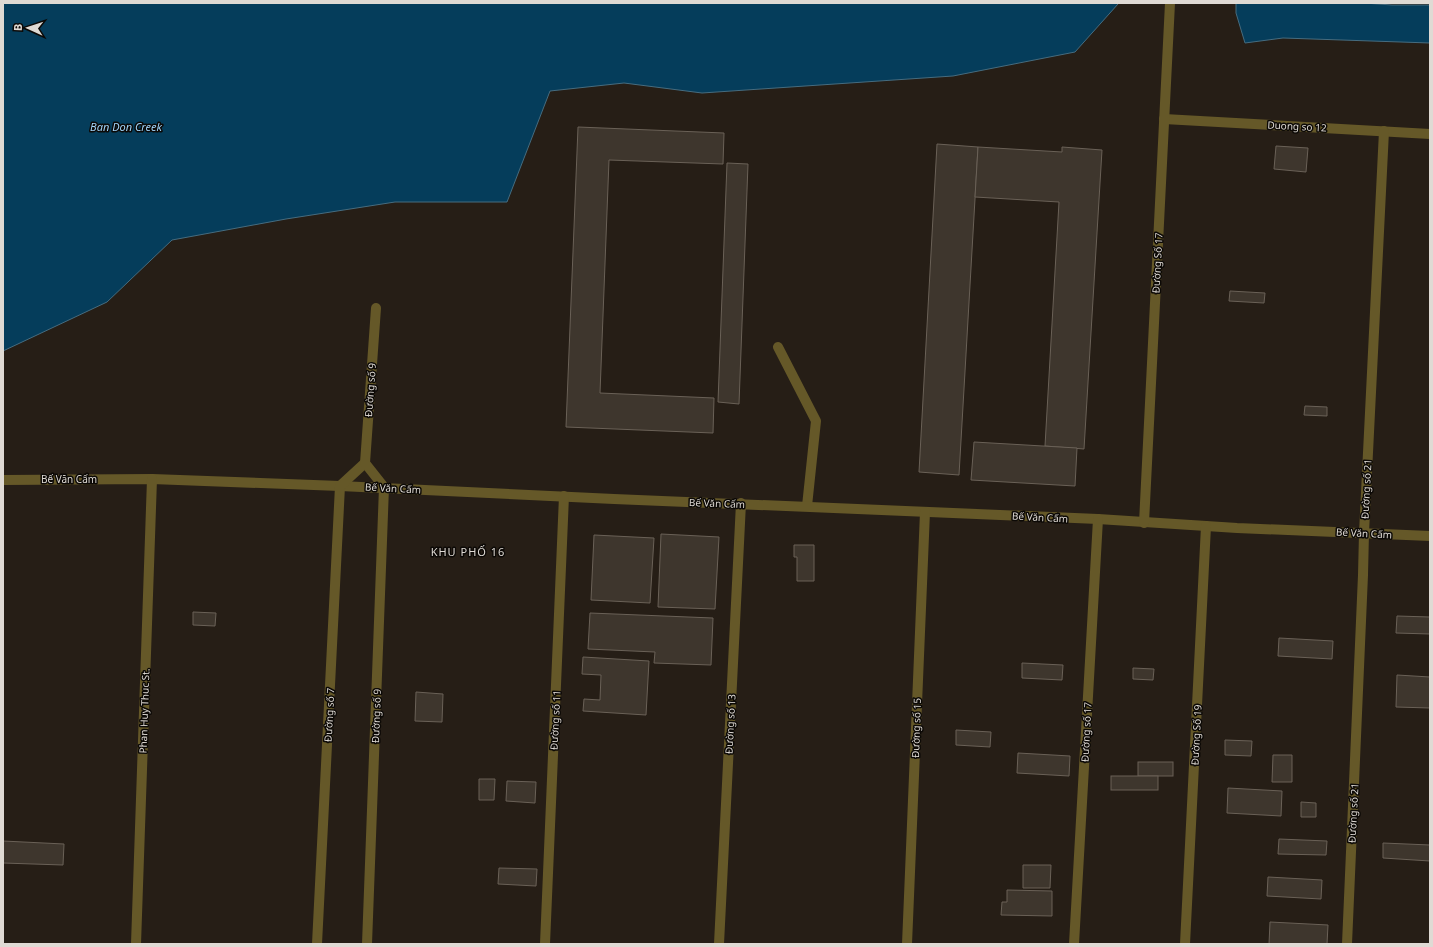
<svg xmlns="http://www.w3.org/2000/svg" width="1433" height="947" font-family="'Noto Sans',sans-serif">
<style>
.water{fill:#053d5b;stroke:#466c7f}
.building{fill:#3e362d;stroke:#6a6157}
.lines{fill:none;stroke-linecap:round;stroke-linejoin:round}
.minor{stroke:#655828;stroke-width:10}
.labels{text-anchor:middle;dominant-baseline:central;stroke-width:3;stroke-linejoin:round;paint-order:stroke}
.street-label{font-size:10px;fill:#dfdad4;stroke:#0c0906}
.water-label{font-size:11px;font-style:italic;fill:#a0d3f8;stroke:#0c0906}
.neighbourhood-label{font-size:11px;letter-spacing:1px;fill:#dfdad4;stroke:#0c0906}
</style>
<rect width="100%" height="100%" fill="#261e16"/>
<!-- water -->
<g class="water">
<path d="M3,3h1114l1,1 -43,48 -122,24 -251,17 -78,-10 -74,8 -43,111h-112l-109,17 -114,21 -65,62 -104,49z"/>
<path d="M1236,3h128l28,2h38v38l-147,-5 -38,5 -9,-30z"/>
</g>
<!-- building -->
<g class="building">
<path d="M578,127l146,6 -1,31 -114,-4 -9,233 114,5 -1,35 -147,-6z"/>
<path d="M937,144l41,3 -19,328 -40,-3z"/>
<path d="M1276,146l32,2 -2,24 -32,-3z"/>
<path d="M978,147l84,5v-5l40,3 -18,299 -39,-3 14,-244 -84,-5z"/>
<path d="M727,163l21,1 -9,240 -21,-2z"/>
<path d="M1230,291l35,2 -1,10 -35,-2z"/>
<path d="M1305,406l22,1v9l-23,-1z"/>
<path d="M974,442l103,6 -2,38 -104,-6z"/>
<path d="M661,534l58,3 -4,72 -57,-2z"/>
<path d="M594,535l60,3 -4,65 -59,-3z"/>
<path d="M794,545h20v36h-17v-24h-3z"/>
<path d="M193,612l23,1 -1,13 -22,-1z"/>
<path d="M590,613l123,5 -2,47 -57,-2 1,-11 -67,-3z"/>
<path d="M1397,616l33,1v17l-34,-1z"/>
<path d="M1279,638l54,3 -1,18 -54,-3z"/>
<path d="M583,657l66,4 -3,54 -63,-4 1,-12 16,1 1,-25 -19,-1z"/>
<path d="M1022,663l41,2 -1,15 -40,-2z"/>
<path d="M1133,668l21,1 -1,11 -20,-1z"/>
<path d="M1397,675l33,2v31l-34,-1z"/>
<path d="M416,692l27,2 -1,28 -27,-1z"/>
<path d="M956,730l35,2 -1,15 -34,-2z"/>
<path d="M1225,740l27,1 -1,15 -26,-1z"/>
<path d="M1018,753l52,3 -1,20 -52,-3z"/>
<path d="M1273,755h19v27h-20z"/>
<rect x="1138" y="762" width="35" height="14"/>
<rect x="1111" y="776" width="47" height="14"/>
<path d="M479,779h16l-1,21h-15z"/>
<path d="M507,781l29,1 -1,21 -29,-2z"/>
<path d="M1228,788l54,3 -1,25 -54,-3z"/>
<path d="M1301,802l15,1v14h-15z"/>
<path d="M1279,839l48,2 -1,14 -48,-1z"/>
<path d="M3,841l61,3 -1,21 -60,-2z"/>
<path d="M1383,843l47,2v16l-47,-3z"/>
<path d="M1023,865h28l-1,23h-27z"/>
<path d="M499,868l38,1 -1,17 -38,-2z"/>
<path d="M1268,877l54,3 -1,19 -54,-3z"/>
<path d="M1007,890l45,1v25l-51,-1 1,-13h5z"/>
<path d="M1270,922l58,3 -1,19h-58z"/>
</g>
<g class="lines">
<!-- minor -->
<g class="minor">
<path d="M1164,119l266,15"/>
<path d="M778,347l38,74 -9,85"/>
<path d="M3,480l149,-1 188,7 274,13 484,20 139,9 193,8"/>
<path d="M1144,523l26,-520"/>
<path d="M136,944l16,-465"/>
<path d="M317,944l23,-458 25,-23"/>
<path d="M367,944l17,-457 -19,-24 11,-155"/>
<path d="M545,944l19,-448"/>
<path d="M719,944l22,-441"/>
<path d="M907,944l18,-432"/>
<path d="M1074,944l24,-425"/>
<path d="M1185,944l21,-418"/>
<path d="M1347,944l16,-369 1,-42 20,-402"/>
</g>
</g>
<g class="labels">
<!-- street labels -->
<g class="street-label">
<text transform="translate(1297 126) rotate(3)">Duong so 12</text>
<text transform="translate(1157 263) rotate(-87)">Đường Số 17</text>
<text transform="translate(370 390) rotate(-86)">Đường số 9</text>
<text x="69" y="479">Bế Văn Cấm</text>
<text transform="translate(393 488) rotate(3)">Bế Văn Cấm</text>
<text transform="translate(1366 489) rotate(-87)">Đường số 21</text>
<text transform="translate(717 503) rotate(2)">Bế Văn Cấm</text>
<text transform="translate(1040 517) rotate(3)">Bế Văn Cấm</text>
<text transform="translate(1364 533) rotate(3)">Bế Văn Cấm</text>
<text transform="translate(144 711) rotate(-88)">Phan Huy Thuc St.</text>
<text transform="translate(329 715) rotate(-87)">Đường số 7</text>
<text transform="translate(376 716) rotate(-88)">Đường số 9</text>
<text transform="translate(555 720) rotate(-87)">Đường số 11</text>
<text transform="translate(730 724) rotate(-87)">Đường số 13</text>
<text transform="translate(916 728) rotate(-88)">Đường số 15</text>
<text transform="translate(1086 732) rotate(-87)">Đường số 17</text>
<text transform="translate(1196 735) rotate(-87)">Đường Số 19</text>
<text transform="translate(1353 813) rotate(-87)">Đường số 21</text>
</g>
<!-- water labels -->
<g class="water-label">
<text x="126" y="126">Ban Don Creek</text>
</g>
<!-- neighbourhood labels -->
<g class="neighbourhood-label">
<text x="468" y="551">KHU PHỐ 16</text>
</g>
</g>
<!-- border -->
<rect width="1433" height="947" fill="none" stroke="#dfdad4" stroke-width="8"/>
<!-- north arrow -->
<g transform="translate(28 28) rotate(273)" stroke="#0c0906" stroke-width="3" paint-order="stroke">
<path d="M0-3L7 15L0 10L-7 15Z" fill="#dfdad4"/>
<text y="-6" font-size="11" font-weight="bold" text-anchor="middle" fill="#dfdad4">B</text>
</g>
</svg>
